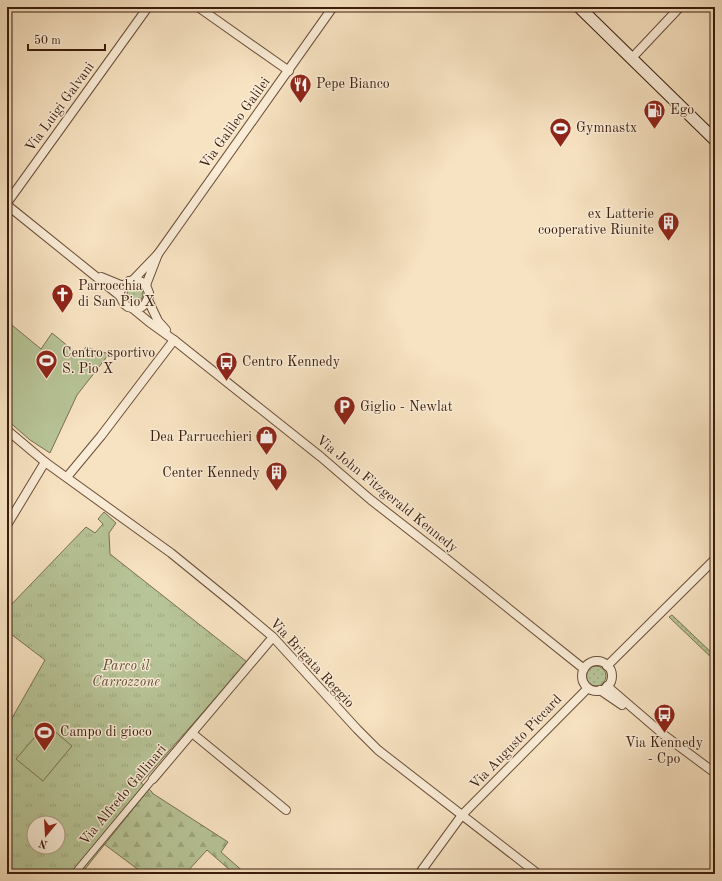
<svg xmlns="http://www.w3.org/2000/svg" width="722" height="881" font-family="'Old Standard TT',serif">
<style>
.grass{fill:url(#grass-dots);stroke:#797052}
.forest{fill:url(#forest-firs);stroke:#797052}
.park{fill:url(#park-tufts);stroke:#797052;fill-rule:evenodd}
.pitch{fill:#b7c497;stroke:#797052}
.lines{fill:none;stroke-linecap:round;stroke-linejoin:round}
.pedestrian-casing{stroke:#6a4e39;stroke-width:8}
.minor-casing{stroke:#6a4e39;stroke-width:10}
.secondary-casing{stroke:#3b1c0c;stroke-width:13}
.pedestrian{stroke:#faecd7;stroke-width:6}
.minor{stroke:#faecd7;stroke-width:8}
.secondary{stroke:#faecd7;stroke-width:11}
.labels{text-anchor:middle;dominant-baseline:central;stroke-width:3;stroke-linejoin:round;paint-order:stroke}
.poi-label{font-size:14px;fill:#3b1c0c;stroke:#faecd7;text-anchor:start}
.street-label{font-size:14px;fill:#3b1c0c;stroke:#faecd7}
.park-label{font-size:14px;font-style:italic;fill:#604e36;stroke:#faecd7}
</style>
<defs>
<pattern id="grass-dots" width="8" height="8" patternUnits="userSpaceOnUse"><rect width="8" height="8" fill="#b7c497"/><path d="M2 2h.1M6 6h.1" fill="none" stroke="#9ea881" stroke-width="1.8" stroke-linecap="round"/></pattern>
<pattern id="forest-firs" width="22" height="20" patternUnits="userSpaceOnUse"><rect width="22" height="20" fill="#b7c497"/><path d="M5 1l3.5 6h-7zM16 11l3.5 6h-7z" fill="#9ea881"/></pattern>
<pattern id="park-tufts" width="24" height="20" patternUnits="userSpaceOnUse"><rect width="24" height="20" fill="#b7c497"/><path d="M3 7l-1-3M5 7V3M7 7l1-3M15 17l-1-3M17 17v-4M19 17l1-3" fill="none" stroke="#9ea881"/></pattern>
</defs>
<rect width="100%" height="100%" fill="#f7e2c1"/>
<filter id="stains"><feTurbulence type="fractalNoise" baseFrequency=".005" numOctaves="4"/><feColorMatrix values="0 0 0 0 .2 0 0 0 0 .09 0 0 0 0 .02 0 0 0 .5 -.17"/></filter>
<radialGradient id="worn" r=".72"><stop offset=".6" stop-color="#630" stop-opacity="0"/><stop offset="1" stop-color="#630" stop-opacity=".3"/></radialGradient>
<!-- grass -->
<g class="grass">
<circle cx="135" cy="294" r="8"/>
<path d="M672,615l43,41v5l-46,-44z"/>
<circle cx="596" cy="676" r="10"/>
</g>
<!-- forest -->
<path class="forest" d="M149,789l3,3v1l76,49 -7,10 25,22h-17l2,-3 -24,-21 -22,24h-41l-40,-30z"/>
<!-- park -->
<path class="park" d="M104,512l12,11 -7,10 1,21 137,108 -106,121 8,6 -68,85h-70l-4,-2v-145l38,-67 -38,-29v-22l79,-82 9,6 8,-9 -5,-5zM34,823h24v24h-24z"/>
<!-- pitch -->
<g class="pitch">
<path d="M7,321l34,28 11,-16 28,23 6,-9 23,7 -32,41 -27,58 -20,-13 -23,-20z"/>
<path d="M46,724l26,22 -29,35 -27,-22z"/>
</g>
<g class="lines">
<defs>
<path id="pedestrian" d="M74,874l79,-95"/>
<g id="minor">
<path d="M198,7l91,64"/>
<path d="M631,59l49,-52"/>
<path d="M7,203l141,-196"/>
<path d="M7,205l113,91"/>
<path d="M158,254c58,-82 117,-164 175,-247"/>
<path d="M101,277l22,9"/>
<path d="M133,280l25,-26 -12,31"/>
<path d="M148,300l10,21 8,9"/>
<path d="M132,308l10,-1 3,-3 4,-8v-3l-3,-8 -4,-3 -4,-2 -9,1 -6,5 -3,6v4l4,8 4,3 4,1 17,14 25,18 147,117 50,43 77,60 136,109"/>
<path d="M7,430l38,32 126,91 64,52 38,32 84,92 21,21 160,124"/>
<path d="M67,477l34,-41 73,-96"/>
<path d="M7,525l38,-63"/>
<circle cx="597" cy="676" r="15"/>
<path d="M607,666l108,-107"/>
<path d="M607,686l57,49 51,38"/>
<path d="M600,690l22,15"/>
<path d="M192,733l94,77"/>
<path d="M153,779l120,-142"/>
<path d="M419,874l43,-59 126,-127"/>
</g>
<path id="secondary" d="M579,7l136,133"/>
</defs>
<!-- pedestrian casing -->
<use href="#pedestrian" class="pedestrian-casing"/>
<!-- minor casing -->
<use href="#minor" class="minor-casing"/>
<!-- secondary casing -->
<use href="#secondary" class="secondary-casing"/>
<!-- pedestrian -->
<use href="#pedestrian" class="pedestrian"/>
<!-- minor -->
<use href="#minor" class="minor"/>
<!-- secondary -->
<use href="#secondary" class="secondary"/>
</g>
<!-- icons -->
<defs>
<symbol id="restaurant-pin" viewBox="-11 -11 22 30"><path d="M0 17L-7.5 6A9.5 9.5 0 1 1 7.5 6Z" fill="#8f2418" stroke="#faecd7"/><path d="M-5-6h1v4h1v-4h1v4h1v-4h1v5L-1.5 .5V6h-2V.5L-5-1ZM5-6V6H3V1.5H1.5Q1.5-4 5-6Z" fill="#fff"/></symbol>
<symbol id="fuel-pin" viewBox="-11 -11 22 30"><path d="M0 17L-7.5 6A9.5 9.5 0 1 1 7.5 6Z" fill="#8f2418" stroke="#faecd7"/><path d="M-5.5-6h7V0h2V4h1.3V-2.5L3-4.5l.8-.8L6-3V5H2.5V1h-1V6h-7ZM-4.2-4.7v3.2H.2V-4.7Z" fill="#fff"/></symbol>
<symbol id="stadium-pin" viewBox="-11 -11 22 30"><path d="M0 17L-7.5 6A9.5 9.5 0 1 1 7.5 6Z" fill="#8f2418" stroke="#faecd7"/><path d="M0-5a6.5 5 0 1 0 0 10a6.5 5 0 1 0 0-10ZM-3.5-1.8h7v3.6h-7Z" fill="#fff"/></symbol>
<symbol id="building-pin" viewBox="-11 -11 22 30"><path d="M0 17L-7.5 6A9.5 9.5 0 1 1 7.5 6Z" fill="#8f2418" stroke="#faecd7"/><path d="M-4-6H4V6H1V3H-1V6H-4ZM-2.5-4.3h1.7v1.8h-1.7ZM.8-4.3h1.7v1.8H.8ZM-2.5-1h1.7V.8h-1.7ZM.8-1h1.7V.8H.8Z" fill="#fff"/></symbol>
<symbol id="church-pin" viewBox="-11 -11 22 30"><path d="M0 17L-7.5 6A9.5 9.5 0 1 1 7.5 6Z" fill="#8f2418" stroke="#faecd7"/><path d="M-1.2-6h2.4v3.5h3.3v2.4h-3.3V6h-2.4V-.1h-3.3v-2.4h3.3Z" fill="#fff"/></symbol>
<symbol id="bus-pin" viewBox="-11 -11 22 30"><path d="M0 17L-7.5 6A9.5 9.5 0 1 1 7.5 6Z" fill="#8f2418" stroke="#faecd7"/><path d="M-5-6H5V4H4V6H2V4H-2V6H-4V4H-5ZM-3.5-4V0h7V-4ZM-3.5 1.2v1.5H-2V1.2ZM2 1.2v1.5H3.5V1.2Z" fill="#fff"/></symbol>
<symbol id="parking-pin" viewBox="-11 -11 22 30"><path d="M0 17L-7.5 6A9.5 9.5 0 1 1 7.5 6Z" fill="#8f2418" stroke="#faecd7"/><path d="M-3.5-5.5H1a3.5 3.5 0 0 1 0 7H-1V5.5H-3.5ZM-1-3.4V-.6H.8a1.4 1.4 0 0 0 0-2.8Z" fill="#fff"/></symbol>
<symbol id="shop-pin" viewBox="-11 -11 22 30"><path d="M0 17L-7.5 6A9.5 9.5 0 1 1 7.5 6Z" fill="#8f2418" stroke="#faecd7"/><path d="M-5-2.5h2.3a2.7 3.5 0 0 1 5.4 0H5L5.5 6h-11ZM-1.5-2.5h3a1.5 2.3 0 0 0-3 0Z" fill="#fff"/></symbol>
</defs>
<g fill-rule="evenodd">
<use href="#restaurant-pin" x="288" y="72" width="25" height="34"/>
<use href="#fuel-pin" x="642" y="98" width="25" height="34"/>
<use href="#stadium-pin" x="548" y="116" width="25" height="34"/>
<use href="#building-pin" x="656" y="210" width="25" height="34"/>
<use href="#church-pin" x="50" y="282" width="25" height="34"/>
<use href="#stadium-pin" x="34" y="348" width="25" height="34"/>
<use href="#bus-pin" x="214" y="350" width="25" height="34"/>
<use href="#parking-pin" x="332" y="394" width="25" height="34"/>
<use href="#shop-pin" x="254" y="424" width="25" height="34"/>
<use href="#building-pin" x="264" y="460" width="25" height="34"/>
<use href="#bus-pin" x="652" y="702" width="25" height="34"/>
<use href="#stadium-pin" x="32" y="720" width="25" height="34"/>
</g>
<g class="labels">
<!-- poi labels -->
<g class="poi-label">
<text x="316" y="84">Pepe Bianco</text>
<text x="670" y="110">Ego</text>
<text x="576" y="128">Gymnastx</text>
<text x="654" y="214" text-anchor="end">ex Latterie<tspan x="654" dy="16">cooperative Riunite</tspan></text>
<text x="78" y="286">Parrocchia<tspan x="78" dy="16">di San Pio X</tspan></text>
<text x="62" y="353">Centro sportivo<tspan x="62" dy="16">S. Pio X</tspan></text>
<text x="242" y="362">Centro Kennedy</text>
<text x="360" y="407">Giglio - Newlat</text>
<text x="252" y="437" text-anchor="end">Dea Parrucchieri</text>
<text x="260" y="473" text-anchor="end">Center Kennedy</text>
<text x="60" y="732">Campo di gioco</text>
<text x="664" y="743" text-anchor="middle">Via Kennedy<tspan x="664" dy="16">- Cpo</tspan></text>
</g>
<!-- street labels -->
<g class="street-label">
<text transform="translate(60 107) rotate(-54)">Via Luigi Galvani</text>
<text transform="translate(235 123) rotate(-54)">Via Galileo Galilei</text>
<text transform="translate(387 494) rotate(39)">Via John Fitzgerald Kennedy</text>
<text transform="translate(312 663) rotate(47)">Via Brigata Reggio</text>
<text transform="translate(516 742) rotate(-46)">Via Augusto Piccard</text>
<text transform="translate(123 795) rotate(-50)">Via Alfredo Gallinari</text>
</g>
<!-- park labels -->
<g class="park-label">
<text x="126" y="666">Parco il<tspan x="126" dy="16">Carrozzone</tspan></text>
</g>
</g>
<!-- margin -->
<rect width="722" height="881" fill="none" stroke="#f7e2c1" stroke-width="24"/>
<rect x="8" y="8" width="706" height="865" fill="none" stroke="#3b1c0c" stroke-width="2"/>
<rect x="12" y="12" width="698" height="857" fill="none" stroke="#3b1c0c"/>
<!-- north arrow -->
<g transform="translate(46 835) rotate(198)"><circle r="19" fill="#faecd7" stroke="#ae9986"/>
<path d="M0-3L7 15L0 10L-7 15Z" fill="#8f2418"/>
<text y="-6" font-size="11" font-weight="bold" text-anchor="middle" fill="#3b1c0c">N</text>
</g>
<!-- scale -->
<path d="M28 44v6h77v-6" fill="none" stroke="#3b1c0c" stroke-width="2"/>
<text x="34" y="44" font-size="12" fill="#3b1c0c" stroke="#faecd7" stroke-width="3" paint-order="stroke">50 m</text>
<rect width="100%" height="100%" filter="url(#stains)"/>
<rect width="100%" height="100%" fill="url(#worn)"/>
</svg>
